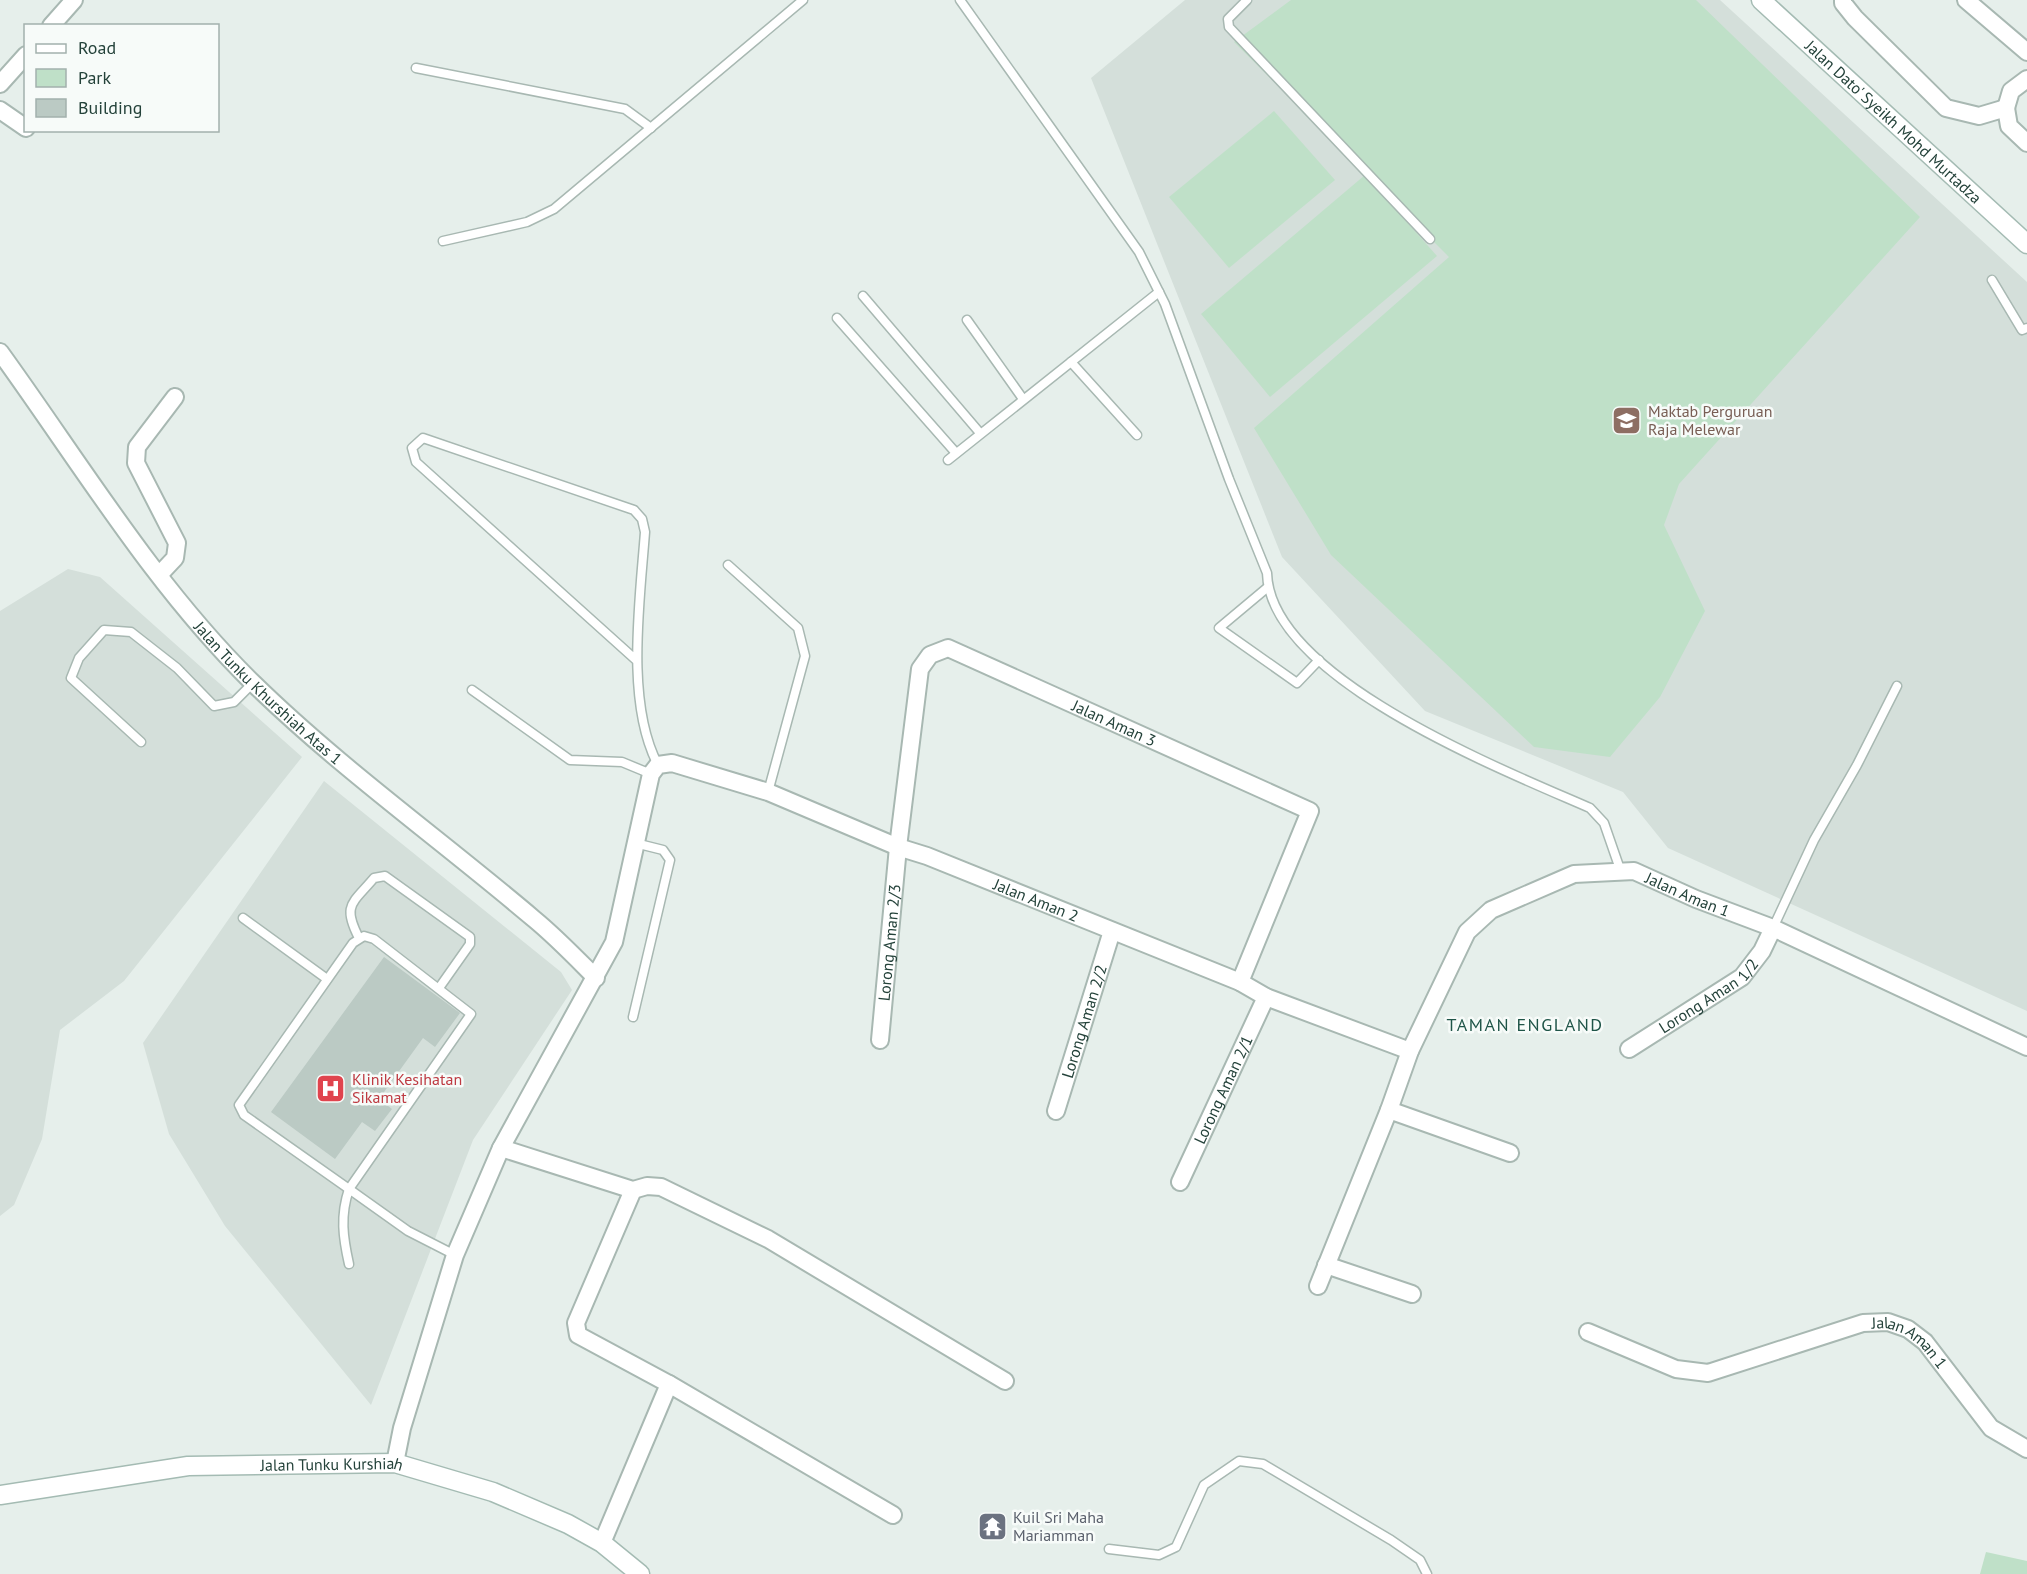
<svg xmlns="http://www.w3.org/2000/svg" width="2027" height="1574" font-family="'PT Sans',sans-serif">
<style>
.built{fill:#d4dfda}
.green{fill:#bfe0c8}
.building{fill:#bbcac4}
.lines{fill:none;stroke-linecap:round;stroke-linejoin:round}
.service-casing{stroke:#a8b8b2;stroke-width:11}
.minor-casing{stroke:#a8b8b2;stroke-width:20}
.secondary-casing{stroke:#a4bbb3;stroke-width:21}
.service{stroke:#fff;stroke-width:8}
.minor{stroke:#fff;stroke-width:16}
.secondary{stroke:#fff;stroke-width:18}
.labels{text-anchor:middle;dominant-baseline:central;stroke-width:5;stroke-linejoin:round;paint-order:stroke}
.street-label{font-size:16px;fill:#24423a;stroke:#f7fbf9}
.education-label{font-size:16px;fill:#785e54;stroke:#f7fbf9;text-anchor:start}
.health-label{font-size:16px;fill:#be3a42;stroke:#f7fbf9;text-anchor:start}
.worship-label{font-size:16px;fill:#5b616d;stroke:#f7fbf9;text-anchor:start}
.neighbourhood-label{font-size:18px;letter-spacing:1.5px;fill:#1f5548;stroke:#f7fbf9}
</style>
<rect width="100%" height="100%" fill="#e6efeb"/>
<!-- built -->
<g class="built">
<path d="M1185,0h535l307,282v729l-359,-163 -45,-56 -198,-81 -143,-154 -191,-479z"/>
<path d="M68,569l32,8 202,180 -178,224 -64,49 -18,109 -28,66 -14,11v-605z"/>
<path d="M324,781l237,191 11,18 -99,150 -102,265 -146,-179 -56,-92 -26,-91z"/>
</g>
<!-- green -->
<g class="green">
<path d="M1291,0h405l224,217 -241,267 -15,41 41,86 -45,86 -50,60 -76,-10 -203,-192 -77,-127 195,-171 -215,-215z"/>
<path d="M1274,111l61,69 -106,88 -60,-71z"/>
<path d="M1365,175l72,81 -167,141 -69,-83z"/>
<path d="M1986,1552l41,9v13h-47z"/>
</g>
<!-- building -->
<path class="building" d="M384,957l76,56 -25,34 -12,-9 -44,61 13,10 -17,22 -13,-9 -27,37 -64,-47z"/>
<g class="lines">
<defs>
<g id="service">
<path d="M960,0l179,252 26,52 64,175 38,94c3,106 239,198 323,235l14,15 17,49"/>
<path d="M1247,0l-19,19 1,8 201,212"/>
<path d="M416,68l209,41 26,19"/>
<path d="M443,241l84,-19 27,-13 249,-209"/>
<path d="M1992,280l30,50 5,-2"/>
<path d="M863,296l117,137"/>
<path d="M837,318l119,135"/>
<path d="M967,320l56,79"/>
<path d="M1071,362l66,73"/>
<path d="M948,460l211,-168"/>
<path d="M728,565l70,63 7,28 -37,136"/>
<path d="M1268,587l-49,41 78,55 22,-23"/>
<path d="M636,660l-220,-198 -4,-14 11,-10 211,72 8,9 3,13c-5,68 -20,171 13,233"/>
<path d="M472,690l98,70 52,2 29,12"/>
<path d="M141,742l-70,-64 8,-20 25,-28 27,2 46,36 37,38 20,-4 19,-19"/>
<path d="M243,918l84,61"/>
<path d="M1773,928l41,-88 43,-75 40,-79"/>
<path d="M364,936l10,3 97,75 -122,175 -105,-74 -5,-10 114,-162z"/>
<path d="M359,938c-17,-33 -7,-34 15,-60l11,-2 85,61v7l-31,44"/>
<path d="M633,1017l37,-157 -7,-10 -28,-7"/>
<path d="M349,1264c-6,-27 -9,-48 0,-75l59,42 47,24"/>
<path d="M1109,1549l50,6 17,-8 28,-62 35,-24 24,3 128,76 29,20 7,14"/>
</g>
<g id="minor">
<path d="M1843,0v3l12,15 91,90 33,8 27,-8"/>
<path d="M1966,0l61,52"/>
<path d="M51,26l23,-26"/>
<path d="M0,84l26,-29"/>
<path d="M2006,108l3,18 18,17"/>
<path d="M2006,108l5,-17 16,-12"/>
<path d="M0,110l26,18"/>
<path id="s1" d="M0,352c81,112 154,234 253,331 87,85 188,157 281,236 22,18 42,39 62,59"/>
<path d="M159,575l16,-17 2,-15 -41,-80 1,-16 38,-50"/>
<path id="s2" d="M880,1040l18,-193 22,-178 10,-14 18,-7 362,163 -70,171"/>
<path id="s3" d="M1629,1049l113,-72 20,-26 11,-23"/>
<path d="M1389,1110l121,43"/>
<path id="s4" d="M1056,1111l56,-180"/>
<path d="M501,1148l132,42 14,-4 14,1 107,52 237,142"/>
<path id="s5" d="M1180,1182l86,-185"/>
<path d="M1326,1265l86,29"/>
<path id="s6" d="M1318,1286l71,-176 21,-59 57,-119 24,-22 83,-36 60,-3 62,28 77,29 254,119"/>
<path id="s7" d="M1588,1332l88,37 32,4 155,-50 25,-1 20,7 17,13 66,86 36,21"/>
<path d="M669,1384l224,131"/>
<path id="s8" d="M395,1463l7,-35 53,-173 46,-107 113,-206 37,-168 7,-9 14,-2 96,29 130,55 29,9 313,126 26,15 144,54"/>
<path d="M602,1543l67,-159 -91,-49 -2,-12 57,-133"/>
</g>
<g id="secondary">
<path id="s9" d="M1761,0l266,244"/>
<path id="s10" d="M0,1495l188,-29 207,-3 98,29 75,32 34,19 38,31"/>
</g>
</defs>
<!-- service casing -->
<use href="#service" class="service-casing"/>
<!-- minor casing -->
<use href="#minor" class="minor-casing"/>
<!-- secondary casing -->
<use href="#secondary" class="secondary-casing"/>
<!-- service -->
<use href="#service" class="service"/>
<!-- minor -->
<use href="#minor" class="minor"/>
<!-- secondary -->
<use href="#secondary" class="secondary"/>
</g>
<!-- icons -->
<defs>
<symbol id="university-square" viewBox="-11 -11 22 22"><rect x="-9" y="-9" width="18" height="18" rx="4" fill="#8d6e63" stroke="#f7fbf9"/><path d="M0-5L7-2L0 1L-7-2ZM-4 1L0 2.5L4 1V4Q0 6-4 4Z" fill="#fff"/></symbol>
<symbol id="hospital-square" viewBox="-11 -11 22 22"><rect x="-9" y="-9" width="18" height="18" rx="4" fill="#e0444e" stroke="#f7fbf9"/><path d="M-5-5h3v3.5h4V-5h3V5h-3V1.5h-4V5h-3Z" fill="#fff"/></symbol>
<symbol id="temple-square" viewBox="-11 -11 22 22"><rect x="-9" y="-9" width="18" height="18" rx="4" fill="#6b7280" stroke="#f7fbf9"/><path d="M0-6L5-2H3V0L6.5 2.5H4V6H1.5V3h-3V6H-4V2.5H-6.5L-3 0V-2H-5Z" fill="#fff"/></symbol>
</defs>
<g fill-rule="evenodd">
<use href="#university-square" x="1610" y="404" width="33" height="33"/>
<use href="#hospital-square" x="314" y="1072" width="33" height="33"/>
<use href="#temple-square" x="976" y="1510" width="33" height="33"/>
</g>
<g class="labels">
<!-- street labels -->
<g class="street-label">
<text stroke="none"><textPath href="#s9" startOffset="180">Jalan Dato' Syeikh Mohd Murtadza</textPath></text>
<text stroke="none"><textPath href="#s1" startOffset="435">Jalan Tunku Khurshiah Atas 1</textPath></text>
<text stroke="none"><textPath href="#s2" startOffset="592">Jalan Aman 3</textPath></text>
<text stroke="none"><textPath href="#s6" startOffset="626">Jalan Aman 1</textPath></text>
<text stroke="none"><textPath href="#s8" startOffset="1155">Jalan Aman 2</textPath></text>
<text stroke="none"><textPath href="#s2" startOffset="98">Lorong Aman 2/3</textPath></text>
<text stroke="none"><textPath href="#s3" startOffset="96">Lorong Aman 1/2</textPath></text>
<text stroke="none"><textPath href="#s4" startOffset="94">Lorong Aman 2/2</textPath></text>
<text stroke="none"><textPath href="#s5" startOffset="102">Lorong Aman 2/1</textPath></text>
<text stroke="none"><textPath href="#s7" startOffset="344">Jalan Aman 1</textPath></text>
<text stroke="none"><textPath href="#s10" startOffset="334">Jalan Tunku Kurshiah</textPath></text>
</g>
<!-- education labels -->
<g class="education-label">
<text x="1648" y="411">Maktab Perguruan<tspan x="1648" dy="18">Raja Melewar</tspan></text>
</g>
<!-- health labels -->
<g class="health-label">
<text x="352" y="1079">Klinik Kesihatan<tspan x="352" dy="18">Sikamat</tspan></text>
</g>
<!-- worship labels -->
<g class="worship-label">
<text x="1013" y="1517">Kuil Sri Maha<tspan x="1013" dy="18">Mariamman</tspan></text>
</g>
<!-- neighbourhood labels -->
<g class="neighbourhood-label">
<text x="1525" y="1024">TAMAN ENGLAND</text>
</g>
</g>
<!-- legend -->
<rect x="24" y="24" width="195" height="108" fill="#f7fbf9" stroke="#a3b1ad" stroke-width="1.5"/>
<rect x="36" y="44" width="30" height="9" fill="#ffffff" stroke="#a3b1ad" stroke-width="1.5"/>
<text x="78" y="54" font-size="18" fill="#24423a">Road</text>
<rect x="36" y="69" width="30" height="18" fill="#bfe0c8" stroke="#a3b1ad" stroke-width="1.5"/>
<text x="78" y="84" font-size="18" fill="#24423a">Park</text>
<rect x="36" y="99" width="30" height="18" fill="#bbcac4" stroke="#a3b1ad" stroke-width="1.5"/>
<text x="78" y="114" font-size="18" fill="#24423a">Building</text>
</svg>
